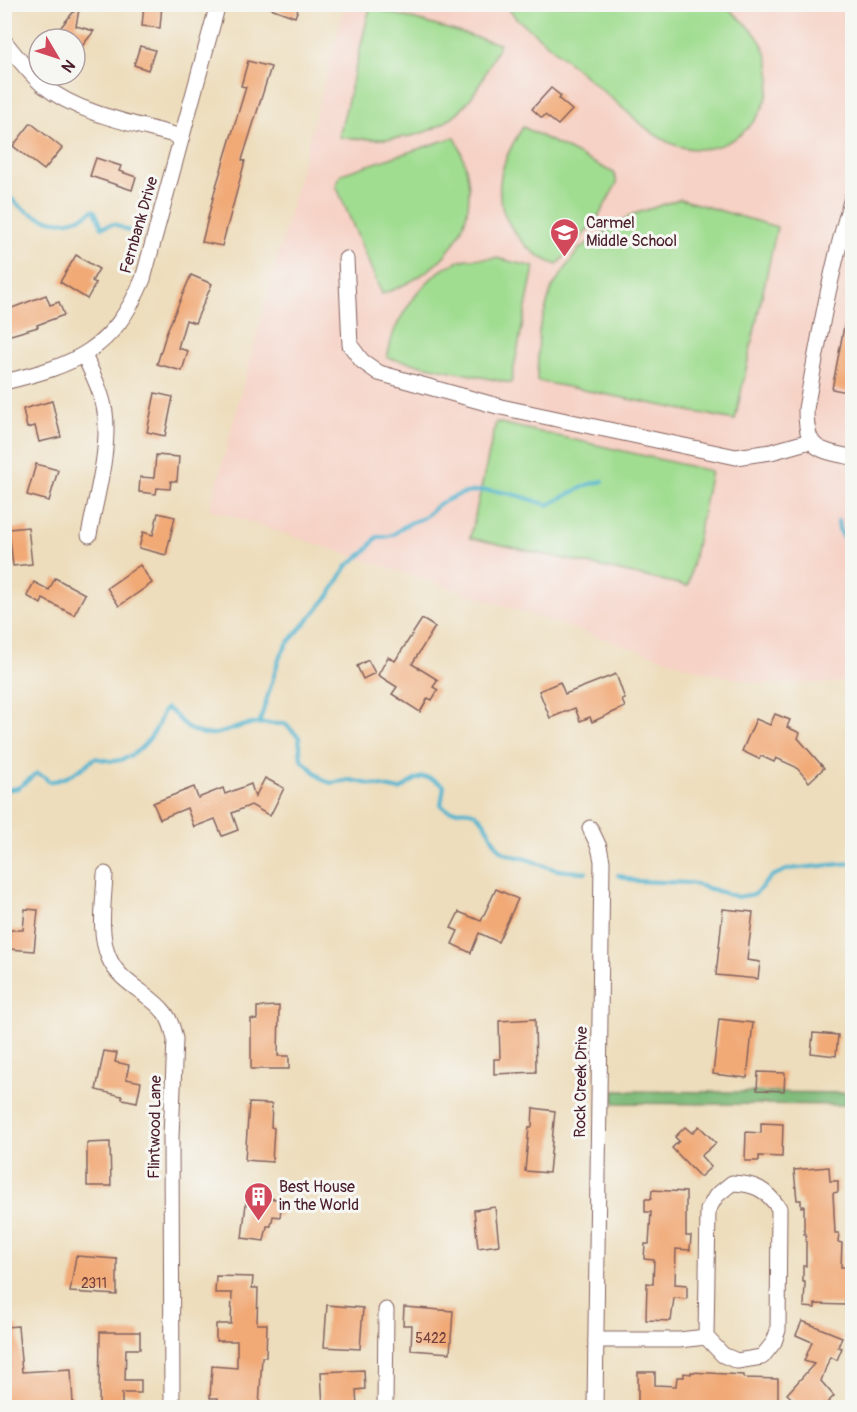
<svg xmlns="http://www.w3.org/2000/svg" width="857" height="1412" font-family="Pangolin,sans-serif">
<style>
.built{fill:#f6d1c5}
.green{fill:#a0dd91;stroke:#757e5e;stroke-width:1.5}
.forest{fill:#80bc7b;stroke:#656e53;stroke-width:1.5}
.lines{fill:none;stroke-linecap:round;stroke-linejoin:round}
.stream{stroke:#50b4cf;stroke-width:4}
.building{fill:#f1a976}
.minor-casing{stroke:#83625e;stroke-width:17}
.minor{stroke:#fff;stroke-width:15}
.labels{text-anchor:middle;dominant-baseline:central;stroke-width:6;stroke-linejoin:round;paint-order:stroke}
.number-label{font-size:14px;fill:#74423e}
.poi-label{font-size:16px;fill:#4a1f2b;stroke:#f6f6f2;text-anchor:start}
.street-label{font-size:16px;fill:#4a1f2b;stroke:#f6f6f2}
</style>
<rect width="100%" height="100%" fill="#f6f6f2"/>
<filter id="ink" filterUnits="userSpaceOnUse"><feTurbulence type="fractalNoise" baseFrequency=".0167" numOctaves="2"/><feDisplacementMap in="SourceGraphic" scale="12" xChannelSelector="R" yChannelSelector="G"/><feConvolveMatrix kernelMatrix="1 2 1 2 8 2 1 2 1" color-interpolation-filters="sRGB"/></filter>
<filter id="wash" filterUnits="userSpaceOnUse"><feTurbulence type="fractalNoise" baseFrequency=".008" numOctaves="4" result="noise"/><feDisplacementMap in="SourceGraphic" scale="24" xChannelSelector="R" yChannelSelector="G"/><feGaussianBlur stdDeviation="1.35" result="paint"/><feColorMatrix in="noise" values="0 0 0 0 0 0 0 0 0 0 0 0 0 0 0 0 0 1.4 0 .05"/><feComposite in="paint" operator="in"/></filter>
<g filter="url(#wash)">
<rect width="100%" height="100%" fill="#edddbc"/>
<!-- built -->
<path class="built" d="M345,5h507v672l-15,6 -75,1 -57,-12 -495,-163z"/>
<!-- green -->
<g class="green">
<path d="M505,5h219c14,12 32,25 40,43 24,53 -26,113 -83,99 -27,-7 -49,-32 -70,-49 -32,-27 -63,-54 -95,-80z"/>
<path d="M370,7l130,37c-10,19 -20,44 -35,61 -33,37 -80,37 -126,32z"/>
<path d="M523,127l91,46 3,10 -20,36 -40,46c-15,-5 -28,-15 -38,-27 -31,-37 -21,-73 4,-111z"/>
<path d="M455,137c35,75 1,131 -73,157l-46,-109 5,-11z"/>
<path d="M680,199l97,28 -42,193 -198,-39 2,-51 13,-42 27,-39 52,-34z"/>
<path d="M496,258l38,9 -23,116 -124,-25c3,-10 4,-22 9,-31 14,-28 40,-63 72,-68 9,-1 19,0 28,-1z"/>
<path d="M496,422l215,49 -23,115 -218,-48z"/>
</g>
<!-- forest -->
<path class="forest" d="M614,1091l238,2v12l-238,-2z"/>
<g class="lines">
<!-- stream -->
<g class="stream">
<path d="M4,192c6,4 9,9 14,13 22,17 52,24 75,5l2,1 7,16 12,-3 20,9"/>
<path d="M838,521l1,8 13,22"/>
<path d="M259,724l20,-65 8,-15 42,-48 18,-30 19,-15 11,-14c22,0 16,-6 33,-14 4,-2 8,-3 13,-5 6,-4 11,-11 18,-15 39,-22 67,-11 107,2l39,-20 16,-4"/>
<path d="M4,790l14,-2 19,-15 8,4 3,4c15,2 36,-14 47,-23 5,1 13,3 19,3 19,-1 36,-20 44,-36 3,-7 3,-11 8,-17 11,6 17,19 25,22 21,10 35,0 55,-5 12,-3 27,-1 39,-1l14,13 2,22 22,21 8,3 19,-3 50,10c17,-13 24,-19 44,-4l-3,19c10,12 22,1 34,8 12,7 15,25 24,35 7,8 14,7 24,10 11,3 20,8 31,11 10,3 22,2 32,3"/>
<path d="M618,875l17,6 55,2 48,14 17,-3 17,-18 17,-7 63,-6"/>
</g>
</g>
<g id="blocks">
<!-- building -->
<g class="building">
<path d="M80,4l-4,22 18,5 -19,24v-16h-12l-7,-6z"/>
<path d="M144,4h18l-2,24 -18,-2z"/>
<path d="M265,4h35l-5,13 -30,-11z"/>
<path d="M140,46l15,4 -7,20 -14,-5z"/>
<path d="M248,61l23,6 -29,93 3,1 -23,85 -20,-4 13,-52 31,-103 -5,-1z"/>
<path d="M551,88l10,8 -2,3 13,11 -14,15 -13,-10 -3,3 -10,-9z"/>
<path d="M31,123l31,25 -18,22 -31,-24z"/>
<path d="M96,158l25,8 -2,5 17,6 -4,13 -42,-14z"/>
<path d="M76,255l23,14 -7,12 4,2 -9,16 -27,-17z"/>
<path d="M191,275l21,9 -17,39 -9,-3 -8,28 10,3 -6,20 -25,-7 10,-33z"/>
<path d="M46,295l4,10 9,-3 5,13 -27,10 1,2 -34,10v-26z"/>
<path d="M847,311h5v82l-20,-4z"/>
<path d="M155,393l18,4 -8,39 -18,-4z"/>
<path d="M52,401l9,36 -22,5 -4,-16 -8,2 -4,-19z"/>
<path d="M156,455l23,2 -2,24h-6l-1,8 -13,-1 -1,6 -17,-2 1,-15 14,1z"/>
<path d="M36,464l22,6 -9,31 -22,-6z"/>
<path d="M158,513l17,4 -9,38 -27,-7 4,-16 10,3z"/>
<path d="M28,527l4,37 -19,2 -4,-37z"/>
<path d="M140,565l12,18 -33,23 -12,-18z"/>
<path d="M55,578l30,16 -11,21 -31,-16 -2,5 -14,-8 7,-14 15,8z"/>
<path d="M422,619l13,8 -23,37 26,16 -5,7 5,3 -6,10 -4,-2 -8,14 -28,-18 5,-7 -19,-12 10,-18 7,4z"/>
<path d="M368,660l7,13 -12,6 -6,-13z"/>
<path d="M616,674l9,25 -3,1 3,7 -33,15 -2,-5 -10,4 -5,-13 -25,10 -11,-27 21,-9 5,12z"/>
<path d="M775,714l15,6 -3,7 13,6 -2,5 26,30 -15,14 -13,-15 -20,-9 -2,4 -13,-6 -2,3 -17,-8 14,-32 14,6z"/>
<path d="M265,778l19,10 -14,28 -19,-11 -19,8 6,17 -16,6 -7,-17 -21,8 -7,-19 -27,11 -7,-16 41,-16 4,11 25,-10 2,6 26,-10 4,13z"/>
<path d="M496,889l22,10 -20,43 -19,-9 -8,20 -19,-9 6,-13 -7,-3 8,-16 22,9z"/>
<path d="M25,909l13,1 -4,41 -25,-2 1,-19h13z"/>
<path d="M723,909l30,3 -6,48 13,2 -2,17 -42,-4z"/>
<path d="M279,1006l-1,50h11v13h-38v-50l6,1v-13z"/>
<path d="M535,1019l1,53 -42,2v-15h6l-1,-38z"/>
<path d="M719,1019l34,4 -6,55 -34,-4z"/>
<path d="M813,1033l25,2 -2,21 -25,-3z"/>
<path d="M104,1051l13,2 -2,9 14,3 -3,14 15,3 -4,20 -15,-3v-3l-26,-6z"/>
<path d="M758,1072l27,1 -1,18 -27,-1z"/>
<path d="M249,1103l23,1 -1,23 3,1 -2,34 -27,-2z"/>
<path d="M533,1108l22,3 -6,62 -24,-2 4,-44h3z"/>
<path d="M761,1123l22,1 -1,33 -23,-1v5h-14l1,-29 15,1z"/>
<path d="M699,1126l17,17 -15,13 10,11 -11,10 -28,-29 7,-7 -4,-4 10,-10 7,6z"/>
<path d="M110,1142l1,44h-24v-43z"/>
<path d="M829,1167l1,14h8v11l-5,1 2,40h4l-1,9 4,1 -1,24h5l-1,38 -30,-1v4l-11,-1 1,-25h-2v-16h3v-32h-2v-28l-3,1v-7h-4l-3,-30z"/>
<path d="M652,1190l34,2v44h5l-1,14 -14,-1 -1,35 12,1v14l-13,-1 -3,23 -25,-1 1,-37 6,1 1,-24 -10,-1 1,-15h4l2,-32h-6v-13h6z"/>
<path d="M247,1195l35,5 -2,17 -7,-1 -2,10h-4l-3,15 -22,-3z"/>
<path d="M495,1207l4,38 -21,3 -4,-38z"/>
<path d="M76,1256l41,3v36l-47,-3z"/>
<path d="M216,1276l37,1 -1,11h6l-1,36h10l-1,33h-4l-3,50h-42l1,-9h-8l2,-32 25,2v-27h-21v-17h15l1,-31h-17z"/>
<path d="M327,1305l36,3 -3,41 -36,-2z"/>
<path d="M404,1307l49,4 -3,42 -39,-3 1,-25h-9z"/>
<path d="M802,1321l40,16 -4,10 4,1 -5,12 -7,-3 -9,24 13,15 -9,9 -2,-2 -4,4h-18l-14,-13 27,-30 -10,-3 8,-19 -16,-7z"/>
<path d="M18,1326l4,46 49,-3 2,35 -17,1v2h-52v-80z"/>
<path d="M100,1332h40v17h-14l-1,31h16v13h-19v14h-23z"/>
<path d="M364,1370l1,19 -9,1 1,17h-34l-2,-35z"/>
<path d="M638,1372h17v13l21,1 1,-9h7v-4l7,1v-2l53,3v3l34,1v28h-140z"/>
</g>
</g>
</g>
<g filter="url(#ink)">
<use href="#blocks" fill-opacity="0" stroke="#83625e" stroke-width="1.5"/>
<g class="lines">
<defs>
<g id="minor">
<path d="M4,41c13,16 25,32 40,45 36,29 93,38 137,51"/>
<path d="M852,198c-21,69 -33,140 -46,211 0,40 10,41 46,48"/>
<path d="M346,259l4,86 12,16 17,12 122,34 235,50 35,-5 39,-11"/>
<path d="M84,355c8,18 18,37 21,57 5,38 -9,85 -16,123"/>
<path d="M4,382c72,-17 109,-32 139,-103l75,-275"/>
<path d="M590,828l9,19 3,14 -7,547"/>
<path d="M105,874c-1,27 -7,59 4,84 11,26 40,34 56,55 6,8 8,17 10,26l-4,98 1,271"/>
<path d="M596,1340h83l27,-3 17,18 14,6 25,-4 12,-15 4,-12 1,-122c-14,-19 -23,-24 -47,-25l-16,13 -8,14 -2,127"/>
<path d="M385,1408l1,-98"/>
</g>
</defs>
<!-- minor casing -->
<use href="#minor" class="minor-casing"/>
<!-- minor -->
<use href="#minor" class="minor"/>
</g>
</g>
<!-- icons -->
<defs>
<symbol id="school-pin" viewBox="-11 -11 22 30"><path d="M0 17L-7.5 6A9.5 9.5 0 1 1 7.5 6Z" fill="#d1495b" stroke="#f6f6f2"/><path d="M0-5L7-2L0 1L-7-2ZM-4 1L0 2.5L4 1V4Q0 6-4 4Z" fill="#fff"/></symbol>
<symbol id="building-pin" viewBox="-11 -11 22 30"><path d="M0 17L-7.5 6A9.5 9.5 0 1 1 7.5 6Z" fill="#d1495b" stroke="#f6f6f2"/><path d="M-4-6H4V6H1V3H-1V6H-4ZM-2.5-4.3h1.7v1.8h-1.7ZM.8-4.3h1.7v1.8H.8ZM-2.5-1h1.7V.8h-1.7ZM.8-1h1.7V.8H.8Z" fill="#fff"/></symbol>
</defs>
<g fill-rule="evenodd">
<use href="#school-pin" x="548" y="216" width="33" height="45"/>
<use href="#building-pin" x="242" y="1180" width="33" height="45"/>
</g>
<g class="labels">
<!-- number labels -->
<g class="number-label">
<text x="94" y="1283">2311</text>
<text x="431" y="1338">5422</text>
</g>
<!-- poi labels -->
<g class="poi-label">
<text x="586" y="223">Carmel<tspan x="586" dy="18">Middle School</tspan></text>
<text x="279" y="1187">Best House<tspan x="279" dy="18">in the World</tspan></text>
</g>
<!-- street labels -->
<g class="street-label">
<text transform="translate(139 225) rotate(-74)">Fernbank Drive</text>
<text transform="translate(581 1082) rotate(-89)">Rock Creek Drive</text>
<text transform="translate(155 1127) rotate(-89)">Flintwood Lane</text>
</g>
</g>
<!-- margin -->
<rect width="857" height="1412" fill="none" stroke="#f6f6f2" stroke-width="24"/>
<!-- north arrow -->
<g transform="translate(57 57) rotate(129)"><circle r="28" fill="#f6f6f2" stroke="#b1a0a2" stroke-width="1.5"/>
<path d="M0-4.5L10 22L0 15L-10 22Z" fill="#d1495b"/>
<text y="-9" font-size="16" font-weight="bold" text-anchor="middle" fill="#4a1f2b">N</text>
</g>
</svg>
